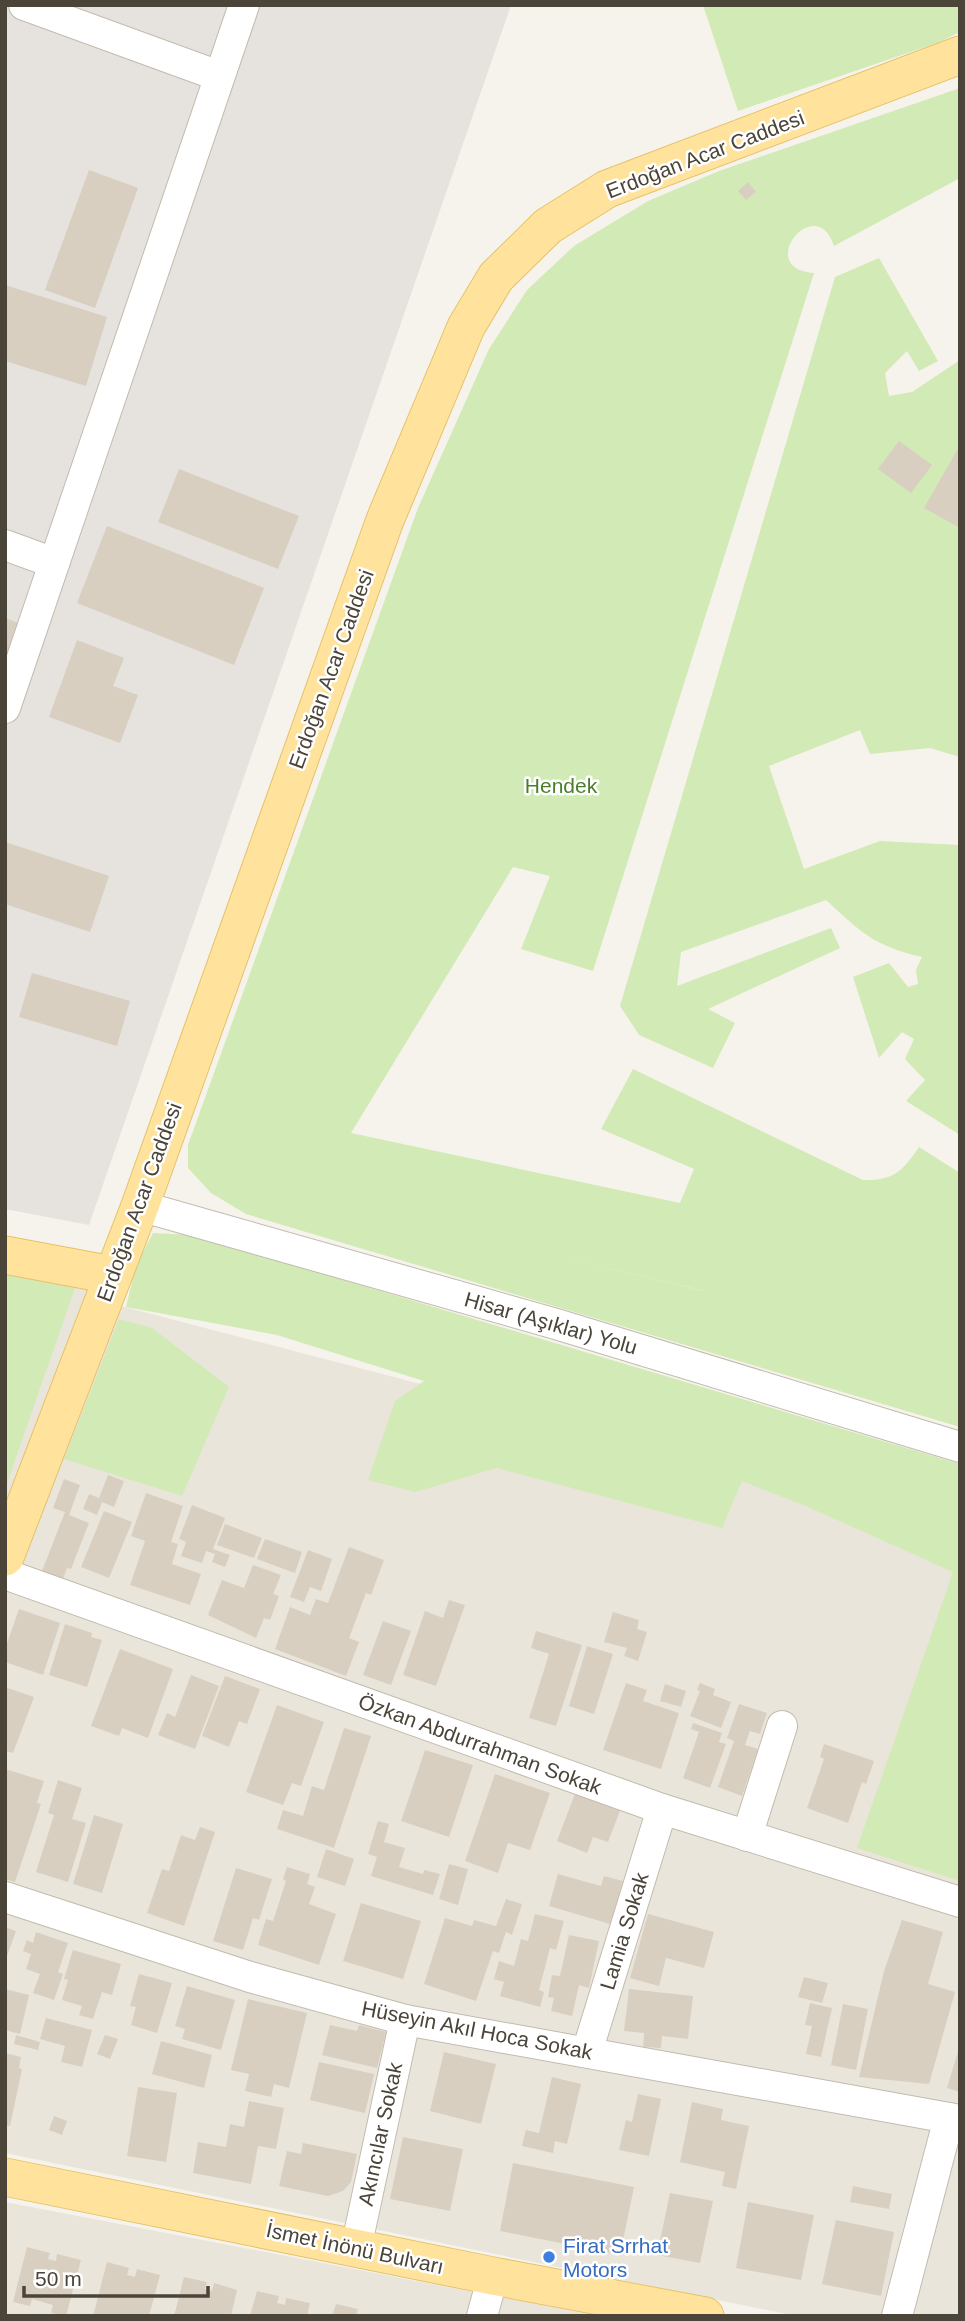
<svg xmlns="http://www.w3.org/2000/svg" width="965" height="2321" font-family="Arial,sans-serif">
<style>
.residential{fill:#eae5da}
.industrial{fill:#e6e2dd}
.green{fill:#d2eab5;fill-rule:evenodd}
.building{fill:#d8cfc1}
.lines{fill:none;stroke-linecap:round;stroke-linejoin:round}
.minor-casing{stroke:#c2bbae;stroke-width:32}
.major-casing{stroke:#e6c16a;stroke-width:39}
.minor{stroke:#fff;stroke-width:30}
.major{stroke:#ffe39c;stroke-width:37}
.shop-dot{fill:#3f7fe0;stroke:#fff;stroke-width:2.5}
.labels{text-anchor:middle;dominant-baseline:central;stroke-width:5;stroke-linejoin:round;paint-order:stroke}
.street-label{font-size:21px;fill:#4b4439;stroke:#fff}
.park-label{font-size:21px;fill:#4a7f2a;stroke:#fff}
.shop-label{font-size:21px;fill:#366cbe;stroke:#fff;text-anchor:start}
</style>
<rect width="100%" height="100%" fill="#f6f3ec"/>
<!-- residential -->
<g class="residential">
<path d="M5,1263l91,19 -91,237z"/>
<path d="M117,1305l623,162 220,89v760h-164l-791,-163v-566z"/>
<path d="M5,2202l593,114h-593z"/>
</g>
<!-- industrial -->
<path class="industrial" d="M5,5h506l-422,1220 -84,-16z"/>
<!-- green -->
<g class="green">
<path d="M703,5h257v27l-23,11 -199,68z"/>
<path d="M960,88v90l-126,68c-18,-56 -81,23 -20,27l-221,698 -72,-22 29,-73 -37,-9 -162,266 329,70 14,-34 -93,-40 32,-60 230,111c30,1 40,-9 56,-33l41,26v254l-714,-213 -35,-21 -23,-25v-23l230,-637 71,-159 38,-59 47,-44 74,-45 71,-30zM448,1230l257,61h-1z"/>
<path d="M879,258l59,103 -19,10 -12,-20 -22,22 4,23 23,-4 48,-32v397l-30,-9 -60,6 -10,-24 -91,36 35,103 76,-28 80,4v290l-54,-34 19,-21 -20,-21 9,-20 -12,-7 -23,26 -26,-81 36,-14 19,24 10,-3 -2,-14 6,-13c-48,-11 -60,-24 -96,-57l-145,52 -4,34 154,-58 9,20 -132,61 27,14 -22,45 -74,-33 -19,-29 215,-729z"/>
<path d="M153,1233l40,2 767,229v417l-103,-33 96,-276 -145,-65 -66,-26 -20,47 -225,-60 -82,24 -47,-12 27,-79 29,-20 -147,-46 -151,-28 10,-42z"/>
<path d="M5,1274l70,14 -70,201z"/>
<path d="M119,1319l33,9 77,59 -47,109 -118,-37z"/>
</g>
<!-- building -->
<g class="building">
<path d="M89,170l49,18 -43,120 -50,-18z"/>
<path d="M748,182l8,10 -10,8 -8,-9z"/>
<path d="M5,285l102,32 -21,69 -81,-25z"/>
<path d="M899,441l33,24 -21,28 -33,-24z"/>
<path d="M960,445v83l-36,-20z"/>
<path d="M179,469l120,47 -21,53 -120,-47z"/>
<path d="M107,526l157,62 -30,77 -157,-62z"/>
<path d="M5,618l13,5 -12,34h-1z"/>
<path d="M77,640l47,18 -11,28 25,9 -18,48 -71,-26z"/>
<path d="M5,842l104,34 -19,56 -85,-28z"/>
<path d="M32,973l98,28 -13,45 -98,-29z"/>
<path d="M108,1475l16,6 -10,26 -12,-5 -5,13 -14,-6 6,-15 10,4z"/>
<path d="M64,1479l16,6 -11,30 20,8 -18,46 -4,-1 -4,11 -21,-8 23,-59 -12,-4z"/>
<path d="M146,1493l37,13 -12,36 7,2 -6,20 29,10 -11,31 -60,-20 15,-44 -14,-5z"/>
<path d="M192,1505l33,13 -12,31 17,6 -5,12 -13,-5 3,-8 -9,-3 -4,12 -21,-7 5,-14 -7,-3z"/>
<path d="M104,1511l28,11 -23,56 -28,-11z"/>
<path d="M225,1524l37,14 -8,20 -37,-13z"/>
<path d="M265,1539l37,13 -7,21 -38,-14z"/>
<path d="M349,1547l35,13 -13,35 -5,-2 -17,45 10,4 -13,34 -71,-27 15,-42 20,8 6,-16 12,4z"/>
<path d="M308,1550l24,9 -11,32 -11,-4 -6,15 -14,-5z"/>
<path d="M253,1565l28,10 -8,19 6,2 -9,24 -6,-2 -8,20 -48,-23 14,-35 22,8z"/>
<path d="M449,1600l16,5 -29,81 -33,-11 22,-64 18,7z"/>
<path d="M19,1609l41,14 -17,52 -38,-13v-13z"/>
<path d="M613,1612l26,8 -2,9 10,3 -9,29 -14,-5 3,-8 -23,-6z"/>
<path d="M383,1621l28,10 -20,54 -28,-10z"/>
<path d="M65,1624l27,9 -1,4 11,3 -15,47 -38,-12z"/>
<path d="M536,1631l46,14 -26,81 -27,-8 20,-64 -18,-6z"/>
<path d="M587,1646l26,8 -19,60 -25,-8z"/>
<path d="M120,1649l53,20 -25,69 -26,-10 -3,8 -28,-10z"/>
<path d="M191,1675l28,11 -24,63 -37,-14 9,-22 8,4z"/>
<path d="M225,1676l35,13 -13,35 -8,-3 -10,26 -27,-11z"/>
<path d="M626,1683l21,7 -4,11 36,12 -18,56 -58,-19z"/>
<path d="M700,1683l15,6 -2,6 18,7 -10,26 -31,-12 10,-25 -3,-1z"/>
<path d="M665,1684l21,7 -5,16 -21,-6z"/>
<path d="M5,1687l29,10 -21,56 -8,-2z"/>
<path d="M739,1704l28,9 -7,21 -10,-3 -5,14 13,4 -16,47 -24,-9 16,-46 -7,-3z"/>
<path d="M277,1705l47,17 -23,64 -9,-3 -9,22 -37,-13z"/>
<path d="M693,1723l29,10 -3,9 7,2 -16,44 -27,-10 16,-46 -8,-3z"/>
<path d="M344,1728l27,8 -37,112 -57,-19 6,-19 20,6 9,-30 12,4z"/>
<path d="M824,1744l50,17 -8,23 -4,-2 -14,41 -41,-15 17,-49 -4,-2z"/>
<path d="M425,1750l48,15 -24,72 -48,-16z"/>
<path d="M5,1769l39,12 -7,22 4,1 -26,78 -10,-3z"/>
<path d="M495,1774l55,19 -20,57 -22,-7 -10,30 -33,-12z"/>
<path d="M58,1780l24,8 -10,31 14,4 -18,59 -32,-10 18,-57 -6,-2z"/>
<path d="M576,1791l45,17 -13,34 -15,-5 -6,16 -30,-12z"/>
<path d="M94,1815l29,9 -21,69 -29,-9z"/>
<path d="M378,1821l11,3 -5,18 21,6 -6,19 24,7 1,-4 16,4 -7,21 -62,-19 6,-19 -9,-3z"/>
<path d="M200,1827l15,5 -31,94 -37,-13 15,-44 7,2 12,-36 14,5z"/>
<path d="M326,1849l28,10 -9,27 -28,-9z"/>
<path d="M449,1864l19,5 -10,36 -19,-6z"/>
<path d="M287,1867l23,7 -3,10 8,3 -6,17 27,10 -17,51 -61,-20 8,-26 7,2 13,-40 -3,-2z"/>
<path d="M236,1868l36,11 -13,41 -6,-2 -10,32 -30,-9z"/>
<path d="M558,1874l43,12 3,-10 19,5 -13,43 -61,-18z"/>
<path d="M506,1899l16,5 -10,31 -6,-3 -7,21 -6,-2 -17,50 -52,-17 21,-66 27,8 2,-6 22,6z"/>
<path d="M361,1903l60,18 -18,58 -60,-18z"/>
<path d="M535,1914l29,7 -8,29 -6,-2 -11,42 5,2 -4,15 -40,-11 4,-14 -10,-3 5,-18 15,5 7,-27 7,2z"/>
<path d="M648,1914l66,18 -10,36 -38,-10 -7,28 -29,-8z"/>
<path d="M902,1920l41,12 -15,52 27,8 -26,92 -70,-7 25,-106z"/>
<path d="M5,1927l11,4 -10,28h-1z"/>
<path d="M36,1932l32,11 -10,29 5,2 -9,26 -21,-7 7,-19 -14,-5 5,-15 -8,-3 4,-11 6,3z"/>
<path d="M569,1935l30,6 -10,47 -10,-3 -7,31 -21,-5 3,-13 -6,-1 4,-22 8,1z"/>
<path d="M73,1950l48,14 -9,31 -10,-3 -9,27 -14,-4 3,-9 -20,-6 6,-20 -4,-1z"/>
<path d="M139,1974l33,9 -15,50 -26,-8 5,-18 -6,-1z"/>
<path d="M804,1977l24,6 -6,20 -24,-6z"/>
<path d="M187,1986l48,14 -14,50 -39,-11 3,-10 -10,-3z"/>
<path d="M5,1989l24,6 -9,39 -15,-4z"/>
<path d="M629,1989l64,7 -5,43 -26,-3 -1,12 -18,-1 1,-14 -20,-2z"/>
<path d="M248,1999l59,14 -18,75 -15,-4 -3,13 -26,-6 4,-17 -18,-4z"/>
<path d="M810,2003l22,5 -11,49 -15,-3 6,-28 -7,-1z"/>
<path d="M843,2004l25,5 -12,61 -25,-5z"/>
<path d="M46,2018l46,12 -10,37 -21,-5 4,-16 -25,-7z"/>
<path d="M330,2025l27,6 2,-6 27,7 -9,36 -55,-13z"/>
<path d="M16,2035l24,7 -2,8 -24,-6z"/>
<path d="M105,2035l13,4 -8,20 -13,-5z"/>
<path d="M161,2041l51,14 -8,33 -52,-14z"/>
<path d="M960,2045v47l-13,-4z"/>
<path d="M444,2052l52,12 -15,60 -51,-13z"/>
<path d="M5,2053l16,4 -2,11 3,1 -12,57 -5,-1z"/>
<path d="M319,2062l55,12 -9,39 -55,-13z"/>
<path d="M552,2077l29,7 -14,60 -12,-3 -2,12 -31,-7 4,-16 13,3z"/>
<path d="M138,2087l39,6 -11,69 -39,-6z"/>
<path d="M638,2094l23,5 -12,57 -30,-6 7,-30 6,2z"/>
<path d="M249,2101l35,7 -8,41 -18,-3 -7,38 -58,-11 5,-31 28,5 4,-23 14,3z"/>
<path d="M692,2102l31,7 -2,11 28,6 -13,63 -14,-3 3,-14 -45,-10z"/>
<path d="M54,2116l13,5 -5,14 -13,-5z"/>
<path d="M403,2137l60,12 -13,62 -60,-12z"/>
<path d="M303,2143l54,11 -6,28 -8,9 -15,5 -49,-10 8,-35 14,3z"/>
<path d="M513,2163l121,24 -14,68 -120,-24z"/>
<path d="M853,2186l39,8 -3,15 -39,-7z"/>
<path d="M670,2193l43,8 -13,62 -43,-8z"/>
<path d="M748,2202l66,13 -13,65 -65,-12z"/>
<path d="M836,2220l58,12 -13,64 -59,-12z"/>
<path d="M27,2247l23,6 -2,6 8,2 1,-7 24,6 -15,56 -15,-3 2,-8 -21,-6 -2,7 -17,-4z"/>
<path d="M107,2262l22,6 -2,7 8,2 2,-8 23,6 -11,41h-56z"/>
<path d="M184,2277l23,5 -2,7 7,2 2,-8 23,7 -6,26h-57z"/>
<path d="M257,2291l22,5 -2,7 8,2 1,-7 24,5 -3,13h-57z"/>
<path d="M336,2304l22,5 -2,7h-24z"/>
</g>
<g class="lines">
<defs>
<g id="minor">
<path d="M24,5l195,71"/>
<path d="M5,545l49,18"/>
<path d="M5,708l239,-703"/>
<path d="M140,1206l416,118 404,123"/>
<path d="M5,1574l657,235 298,93"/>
<path d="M747,1836l35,-110"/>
<path d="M5,1897l245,80 155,43 555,100"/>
<path d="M587,2052l75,-243"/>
<path d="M356,2248l49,-228"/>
<path d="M482,2316l11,-40"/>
<path d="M897,2316l52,-198"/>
</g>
<g id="major">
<path d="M5,1255l107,20"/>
<path d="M5,1557l135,-351 245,-686 81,-193 30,-50 52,-51 59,-37 353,-134"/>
<path d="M5,2177l488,99 212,40"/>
</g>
</defs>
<!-- minor casing -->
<use href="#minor" class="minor-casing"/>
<!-- major casing -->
<use href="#major" class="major-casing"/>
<!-- minor -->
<use href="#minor" class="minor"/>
<!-- major -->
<use href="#major" class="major"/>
</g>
<!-- markers -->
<circle class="shop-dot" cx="549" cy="2257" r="7"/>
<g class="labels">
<!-- street labels -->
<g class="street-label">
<text transform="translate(705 154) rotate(-21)">Erdoğan Acar Caddesi</text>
<text transform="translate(331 669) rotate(-70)">Erdoğan Acar Caddesi</text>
<text transform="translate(139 1202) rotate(-70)">Erdoğan Acar Caddesi</text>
<text transform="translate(551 1323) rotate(16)">Hisar (Aşıklar) Yolu</text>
<text transform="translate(480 1744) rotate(20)">Özkan Abdurrahman Sokak</text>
<text transform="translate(624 1931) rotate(-73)">Lamia Sokak</text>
<text transform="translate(477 2030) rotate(11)">Hüseyin Akıl Hoca Sokak</text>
<text transform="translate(380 2134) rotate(-78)">Akıncılar Sokak</text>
<text transform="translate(355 2248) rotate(12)">İsmet İnönü Bulvarı</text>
</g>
<!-- park labels -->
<g class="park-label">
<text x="561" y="785">Hendek</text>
</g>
<!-- shop labels -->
<g class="shop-label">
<text x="563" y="2245">Firat Srrhat<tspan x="563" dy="24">Motors</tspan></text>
</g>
</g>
<!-- border -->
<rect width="965" height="2321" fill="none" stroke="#4b4439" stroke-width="14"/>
<!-- scale -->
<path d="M24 2286v10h184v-10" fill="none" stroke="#4b4439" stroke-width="3.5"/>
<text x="35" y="2286" font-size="21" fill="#4b4439" stroke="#ffffff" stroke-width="5" paint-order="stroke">50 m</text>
</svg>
